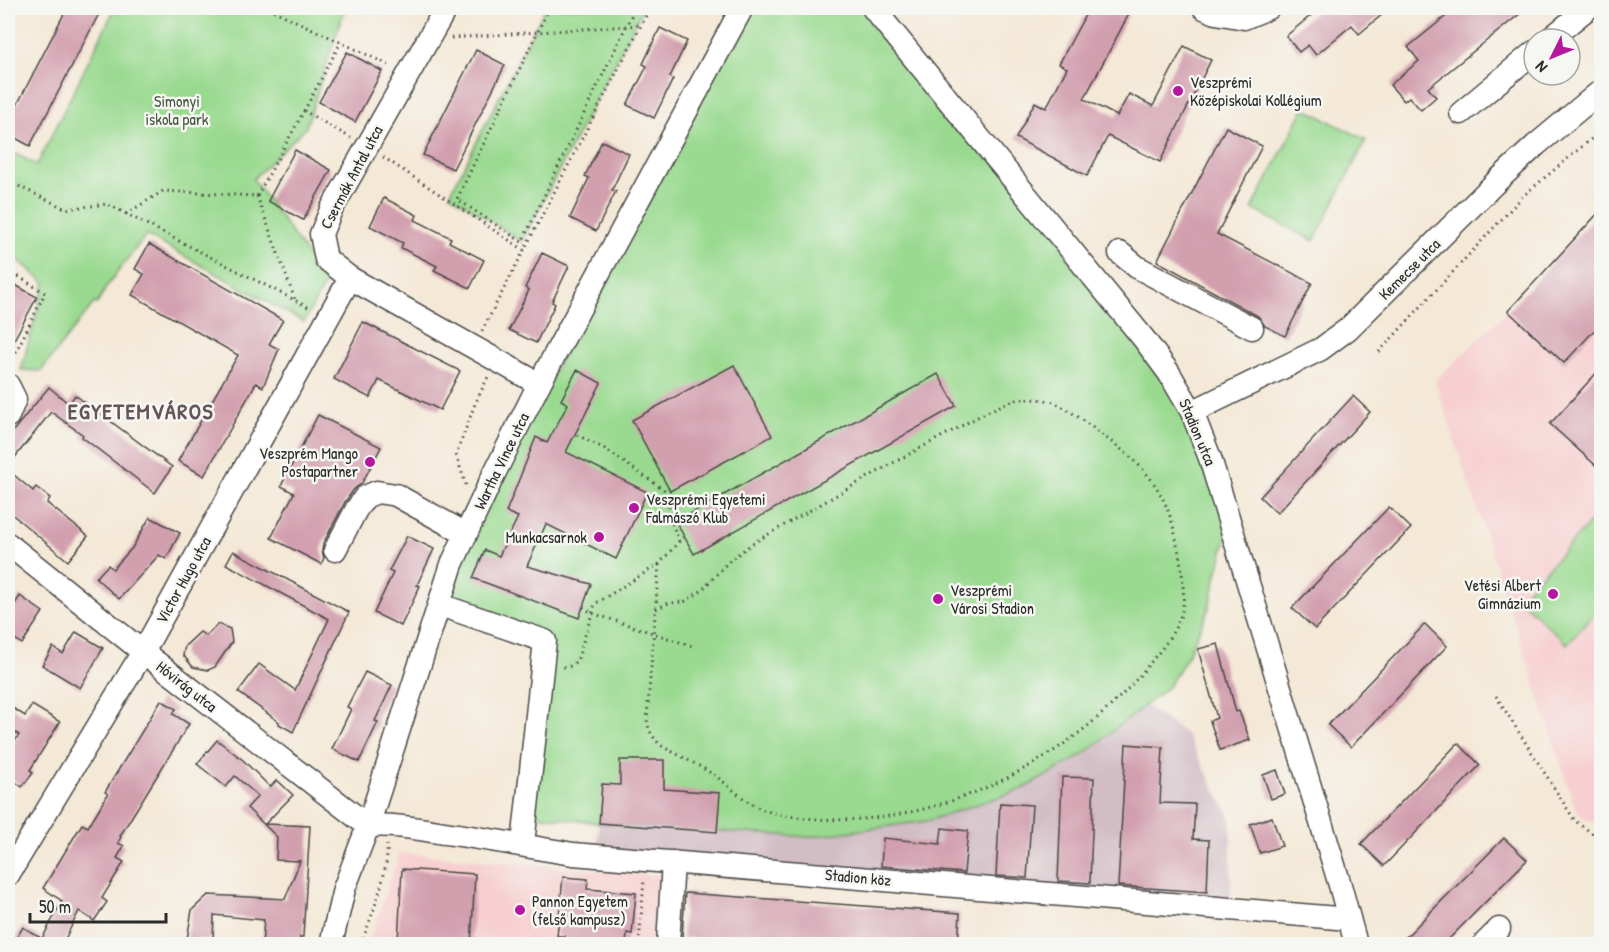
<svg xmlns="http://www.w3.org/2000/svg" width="1609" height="952" font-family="'Patrick Hand',sans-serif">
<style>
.built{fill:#f7cfd0}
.industrial{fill:#d2bdc5}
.green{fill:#9ada90;stroke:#62825e;stroke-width:1.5}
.building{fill:#d29faf}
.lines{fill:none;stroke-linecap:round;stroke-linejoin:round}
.minor-casing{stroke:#494745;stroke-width:25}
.path{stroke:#494745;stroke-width:3;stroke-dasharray:1.5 4.5;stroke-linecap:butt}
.minor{stroke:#fff;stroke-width:22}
.poi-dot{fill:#b5179e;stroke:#f6f6f2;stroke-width:2}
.labels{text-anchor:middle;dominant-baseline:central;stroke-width:5;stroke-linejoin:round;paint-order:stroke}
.poi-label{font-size:16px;fill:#2b2b2b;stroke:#f6f6f2;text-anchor:start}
.park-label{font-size:16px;fill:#475744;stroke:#f6f6f2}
.street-label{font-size:16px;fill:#2b2b2b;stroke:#f6f6f2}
.district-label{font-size:22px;font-weight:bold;letter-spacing:1.5px;fill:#655459;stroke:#f6f6f2}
</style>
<rect width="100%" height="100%" fill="#f6f6f2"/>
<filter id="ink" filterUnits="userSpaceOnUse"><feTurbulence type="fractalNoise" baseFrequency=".0167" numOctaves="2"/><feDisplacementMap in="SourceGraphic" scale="12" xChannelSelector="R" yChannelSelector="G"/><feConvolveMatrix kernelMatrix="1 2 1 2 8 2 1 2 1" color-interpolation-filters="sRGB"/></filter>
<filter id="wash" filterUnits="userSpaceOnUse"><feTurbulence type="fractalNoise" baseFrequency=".008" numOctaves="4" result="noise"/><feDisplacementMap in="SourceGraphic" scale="24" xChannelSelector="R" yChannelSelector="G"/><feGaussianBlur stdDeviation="1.35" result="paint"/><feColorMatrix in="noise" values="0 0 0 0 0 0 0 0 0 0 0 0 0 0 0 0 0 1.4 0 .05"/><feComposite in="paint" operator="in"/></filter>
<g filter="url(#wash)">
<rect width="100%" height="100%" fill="#f4e8d6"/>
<!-- built -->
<g class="built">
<path d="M1601,209v616l-18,-7 -8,-11 -140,-426 73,-70z"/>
<path d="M400,853l261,23 -3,68h-290z"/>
</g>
<!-- industrial -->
<path class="industrial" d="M1146,706l40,28 45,85v90l-635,-52 3,-34 118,9 306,-43 60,-34z"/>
<!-- green -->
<g class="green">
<path d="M115,8h230l-39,119 -53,52 73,102 -22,41 -158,-87 -39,51 -10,18 -3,-1 -53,68 -20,-1 24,-87 -37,-32v-101l29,15z"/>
<path d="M545,8h98l-121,234 -72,-48z"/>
<path d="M747,8h126l296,365 60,154 -21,84 -22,48 -18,28 -85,68 -60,34 -96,32 -118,16 -210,-14 -72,-9 18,-174 -106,-35 13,-41z"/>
<path d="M1304,108l62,32 -52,101 -62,-32z"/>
<path d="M1601,511v96l-34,37 -48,-45z"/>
</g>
<g id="blocks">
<!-- building -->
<g class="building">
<path d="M67,8h35l-72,138 -22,-12v-33l9,4z"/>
<path d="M1089,8h43l-48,91 33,17 12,-22 24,12 31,-60 27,14 -51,102 -52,-26 -21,40 -71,-38 19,-36 11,6 21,-40 -8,-4z"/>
<path d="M1320,8h70l-31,26 -7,-9 -36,30 -8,-10 -9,7 -13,-16z"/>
<path d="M1456,8h71l-99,80 8,9 -15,13 -12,-13 -5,4 -14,-16 29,-24 -11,-14z"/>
<path d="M660,28l27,13 -17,36 3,2 -19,39 -27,-13 20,-39 -4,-2z"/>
<path d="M476,50l29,15 -52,104 -30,-14z"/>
<path d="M347,52l35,19 -27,51 -36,-20z"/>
<path d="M1226,127l36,19 -45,88 95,49 -27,53 -20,-10 -7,-10 -101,-55z"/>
<path d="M602,141l27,13 -17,36 4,1 -20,40 -26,-13 19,-40 -4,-2z"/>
<path d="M295,150l36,20 -28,50 -35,-19z"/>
<path d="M384,198l33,17 -2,5 36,18 -2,4 35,18 -14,28 -36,-18 3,-4 -36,-18 2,-5 -33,-17z"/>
<path d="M1602,209v113l-38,41 -56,-52z"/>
<path d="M149,244l134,76 -14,24 10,5 -16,38 -7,-4 -52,93 -26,-15 60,-106 -106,-60 12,-21 -9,-5z"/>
<path d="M542,253l27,13 -17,36 3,2 -19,39 -27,-13 20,-40 -4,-2z"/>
<path d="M8,281l29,16 -29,54z"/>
<path d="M363,322l97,49 -20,39 -61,-30 -9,18 -36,-19z"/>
<path d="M734,365l38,71 -102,55 -38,-71z"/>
<path d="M1602,367v104l-52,-47z"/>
<path d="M577,370l24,13 -35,69 81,40 -31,67 -70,-35 -19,42 64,18 -12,34 -106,-40 12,-28 14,6 19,-39 -12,-5 30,-75 11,6 21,-39 -7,-4z"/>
<path d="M938,374l18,32 -262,148 -18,-32z"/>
<path d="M49,387l20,17 6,-9 97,72 -17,26 -73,-56 1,-2 -32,-23 -43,54v-29z"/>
<path d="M1353,396l17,16 -93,101 -17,-16z"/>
<path d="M318,415l63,32 -19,36 -8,6 -9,13 -22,42 -1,7 2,7 -3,6 -50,-26 23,-45 -13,-7z"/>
<path d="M8,470l25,21 3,-4 14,11 -3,5 41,33 -20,25 -60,-50z"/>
<path d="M1389,507l22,21 -96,101 -23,-21z"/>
<path d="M150,517l30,16 -14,26 -7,-4 -40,44 -23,-21 12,-13 5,4 19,-21z"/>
<path d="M407,536l27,13 -17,36 3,1 -19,40 -27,-13 19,-40 -4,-2z"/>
<path d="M233,551l116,61 -56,120 -14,-8v-2l-41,-30 21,-28 36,26 34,-71 -103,-55z"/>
<path d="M20,596l23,16 -21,32 -14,-10v-19z"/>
<path d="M218,624l12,5 2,13 -17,25 -7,3 -15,-3 -10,-12 2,-9 15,-14 6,4z"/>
<path d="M1425,624l22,22 -96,101 -23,-22z"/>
<path d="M76,632l27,16 -23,40 -38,-23 11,-18 10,7z"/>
<path d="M1218,644l18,68 3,-1 11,29 -30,10 -10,-29 7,-3 -19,-69z"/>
<path d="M365,672l27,13 -17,36 3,1 -19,40 -27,-13 19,-40 -4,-2z"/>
<path d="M161,700l15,9 -3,5 16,10 -69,112 1,1 -3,6 6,3 -7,12 7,4 -22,36 5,4 -13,19 -15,-10 -17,34h-50l11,-18 19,12 20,-38 -19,-13 39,-64 6,3 20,-33 -3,-2z"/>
<path d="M8,705l17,11 7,-11 28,17 -30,48 3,3 -11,14 -14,-11v-25l11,-16 -11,-7z"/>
<path d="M217,740l26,20 27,27 7,-7 16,15 -28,29 45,2 -7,111h-3l-1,8h-37l2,-25 -50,-5 -1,25 -26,-1 5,-29 16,-15 77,4 15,-38 -24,-1 1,-23 -30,-29 11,-12 -23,-20 -9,11 -29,-23z"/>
<path d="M1458,743l22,22 -96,101 -23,-22z"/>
<path d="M1126,744l37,3 -3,56 35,1 -2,35 16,1 -2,52 -89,-6z"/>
<path d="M620,760h44v29l56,4 -3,39 -118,-9 3,-39 18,1z"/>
<path d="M1277,770l8,24 -14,5 -8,-24z"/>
<path d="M1062,777l32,1 -4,105 -32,-2z"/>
<path d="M1000,803l32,2 -5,73 -31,-2z"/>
<path d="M1272,817l10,29 -22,7 -10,-29z"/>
<path d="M942,828l26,3 -4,42 -83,-7 2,-28 57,6z"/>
<path d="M1504,838l23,22 -84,85h-45z"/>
<path d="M402,869l73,5 -4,71 -73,-4z"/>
<path d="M563,877l25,2 -1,10 49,4 -4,41 -5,-1 -1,12h-61v-9h-8z"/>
<path d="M685,893l275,20 -2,32h-189l-87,-7z"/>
</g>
</g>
</g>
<g filter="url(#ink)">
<use href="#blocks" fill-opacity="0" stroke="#494745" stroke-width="1.5"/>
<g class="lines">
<defs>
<g id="minor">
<path d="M446,8l-115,202 -10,24 5,25 24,19 189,106"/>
<path d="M873,8l271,331 25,34 23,39 18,46 130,427 16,59"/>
<path d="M1204,8l12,5 28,5 24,-10"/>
<path d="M1550,39l38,-31"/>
<path d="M1461,113l73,-61"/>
<path d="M1120,253l17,14 115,61"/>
<path d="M8,385l7,14 -7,17"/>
<path d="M1192,412l129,-63 27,-20 147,-146 41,-38 66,-55"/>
<path d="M8,544l135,108 225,174"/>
<path d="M335,550l21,-40 9,-13 12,-5 19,3 70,39"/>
<path d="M440,605l105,36 -22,203"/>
<path d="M368,826c26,-2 51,3 77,7 43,6 85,14 128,21l776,65"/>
<path d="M8,875l135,-223 207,-374"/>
<path d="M331,944l13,-55 24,-63 84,-262 42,-90 45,-90 203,-376"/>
<path d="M668,944l5,-82"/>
<path d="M1484,944l15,-15"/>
</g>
</defs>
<!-- minor casing -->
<use href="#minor" class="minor-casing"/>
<!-- path -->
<g class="path">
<path d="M268,8l123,58"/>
<path d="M549,8l-92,191 65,43 113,-234"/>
<path d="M451,38l190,-13"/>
<path d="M304,111l37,-69"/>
<path d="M383,157l141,93"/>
<path d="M8,181l58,28 41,-5 203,104"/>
<path d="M257,196l38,104"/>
<path d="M126,214l37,-23 94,5 47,-85 47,27"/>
<path d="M8,270l37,23 -35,71"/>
<path d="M482,331l168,-323"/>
<path d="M1379,352l145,-157 78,-65"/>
<path d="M577,435l28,14 59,41 4,8 2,20 9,23"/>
<path d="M466,485l-10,-30 19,-51 13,-27"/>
<path d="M583,607l9,6 100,33"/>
<path d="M656,609l13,-6 15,-1 17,-11 29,-31 23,-17c67,-38 134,-78 203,-114 16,-9 50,-29 67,-30 8,0 23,0 30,3 17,7 41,27 56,38 40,29 59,55 68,104 4,17 9,51 5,67 -6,22 -22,40 -36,57 -78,96 -215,164 -340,150 -13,-1 -30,-4 -42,-8 -16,-5 -35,-25 -50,-35 -17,-11 -36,-20 -54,-30 -8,-9 -12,-15 -13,-27l12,-154"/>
<path d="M563,667l7,-1 7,-5 18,-57 64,-40 24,-27"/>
<path d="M1496,696l79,125 27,19"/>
<path d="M361,944c10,-26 28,-72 26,-99"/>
<path d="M639,944l5,-64"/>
</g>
<!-- minor -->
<use href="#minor" class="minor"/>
</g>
</g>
<!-- markers -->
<g class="poi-dot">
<circle cx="1178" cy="91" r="6"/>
<circle cx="370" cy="462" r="6"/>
<circle cx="634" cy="508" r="6"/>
<circle cx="599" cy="537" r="6"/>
<circle cx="1553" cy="594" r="6"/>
<circle cx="938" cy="599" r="6"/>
<circle cx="520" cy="910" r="6"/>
</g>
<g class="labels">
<!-- poi labels -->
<g class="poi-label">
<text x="1190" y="82">Veszprémi<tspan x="1190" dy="18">Középiskolai Kollégium</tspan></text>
<text x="358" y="453" text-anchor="end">Veszprém Mango<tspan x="358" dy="18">Postapartner</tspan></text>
<text x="646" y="499">Veszprémi Egyetemi<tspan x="646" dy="18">Falmászó Klub</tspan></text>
<text x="587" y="537" text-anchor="end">Munkacsarnok</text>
<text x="1541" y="585" text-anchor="end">Vetési Albert<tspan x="1541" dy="18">Gimnázium</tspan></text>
<text x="950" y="590">Veszprémi<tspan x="950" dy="18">Városi Stadion</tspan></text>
<text x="532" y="901">Pannon Egyetem<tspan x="532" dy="18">(felső kampusz)</tspan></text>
</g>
<!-- park labels -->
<g class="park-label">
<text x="177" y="101">Simonyi<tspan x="177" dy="18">iskola park</tspan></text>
</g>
<!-- street labels -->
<g class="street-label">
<text transform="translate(351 177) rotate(-62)">Csermák Antal utca</text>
<text transform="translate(1409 269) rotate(-45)">Kemecse utca</text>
<text transform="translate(1198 432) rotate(67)">Stadion utca</text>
<text transform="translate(501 461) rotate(-64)">Wartha Vince utca</text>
<text transform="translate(183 580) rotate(-61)">Victor Hugo utca</text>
<text transform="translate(187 686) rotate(38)">Hóvirág utca</text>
<text transform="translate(858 877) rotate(5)">Stadion köz</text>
</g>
<!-- district labels -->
<g class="district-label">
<text x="141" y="411">EGYETEMVÁROS</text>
</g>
</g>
<!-- margin -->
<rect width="1609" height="952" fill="none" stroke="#f6f6f2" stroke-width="30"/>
<!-- north arrow -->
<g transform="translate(1552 57) rotate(227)"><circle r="28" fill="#f6f6f2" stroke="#a5a5a2" stroke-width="1.5"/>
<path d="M0-4.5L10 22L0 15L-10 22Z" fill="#b5179e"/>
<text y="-9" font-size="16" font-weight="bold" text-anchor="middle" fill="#2b2b2b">N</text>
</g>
<!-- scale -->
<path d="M30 913v9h136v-9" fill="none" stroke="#2b2b2b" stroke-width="3"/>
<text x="39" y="913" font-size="18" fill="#2b2b2b" stroke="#f6f6f2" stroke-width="4.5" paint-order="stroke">50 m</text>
</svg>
